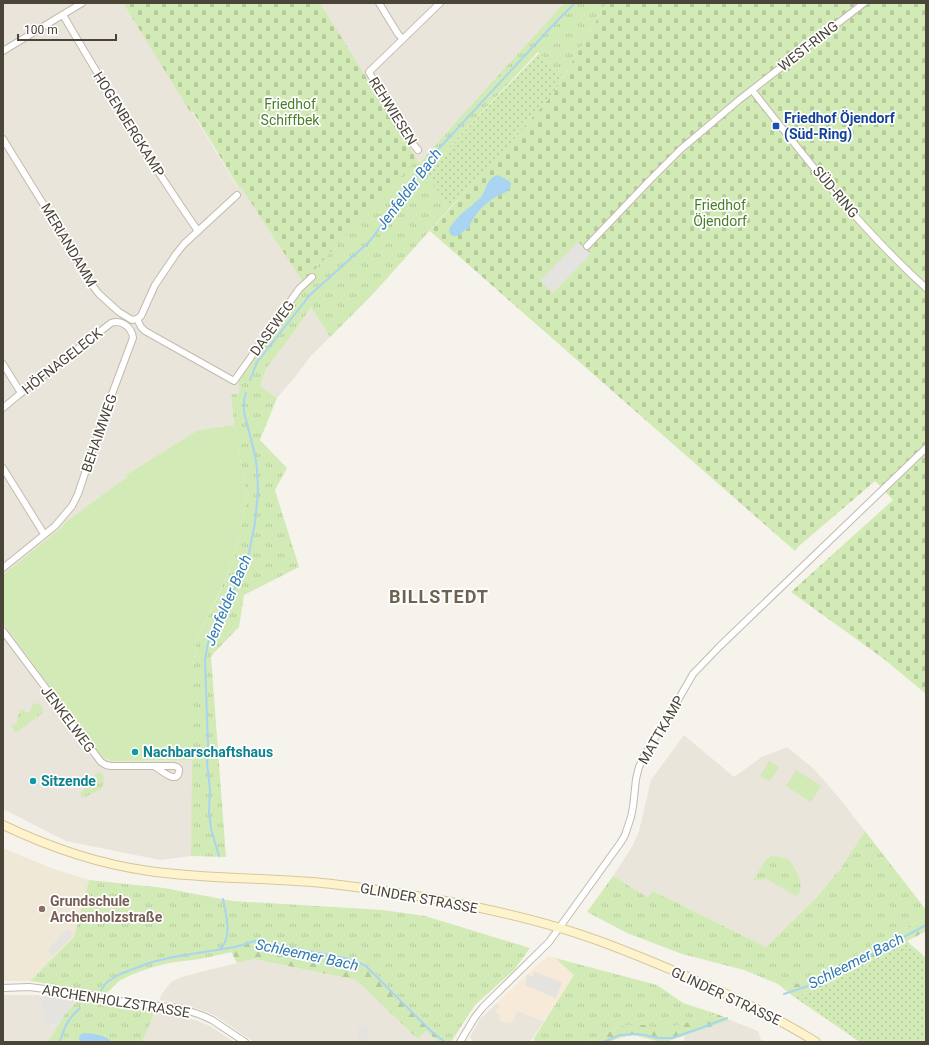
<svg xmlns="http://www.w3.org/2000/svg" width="929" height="1045" font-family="Roboto,sans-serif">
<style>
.residential{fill:#eae5da}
.commercial{fill:#f7ead8}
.education{fill:#efe8d6}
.grass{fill:url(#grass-tufts)}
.forest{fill:url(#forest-firs)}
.cemetery{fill:url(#cemetery-stones)}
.garden{fill:url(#garden-dots)}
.pitch{fill:#d2eab5}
.parking{fill:#e5e3e0}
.water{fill:#a9d4f2}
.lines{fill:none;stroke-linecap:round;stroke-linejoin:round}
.stream{stroke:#a9d4f2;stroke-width:2}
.minor-casing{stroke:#c2bbae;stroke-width:8}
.secondary-casing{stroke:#d6c79b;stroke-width:10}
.minor{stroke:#fff;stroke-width:6}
.secondary{stroke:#fff3cd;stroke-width:8}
.transit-dot{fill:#1a4fb4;stroke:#fff;stroke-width:1.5}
.culture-dot{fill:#0f9aa8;stroke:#fff;stroke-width:1.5}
.education-dot{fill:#8d6e63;stroke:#fff;stroke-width:1.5}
.labels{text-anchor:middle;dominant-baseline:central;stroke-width:3.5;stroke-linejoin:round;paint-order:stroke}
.street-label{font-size:14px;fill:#4b4439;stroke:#fff}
.park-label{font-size:14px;fill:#4a7f2a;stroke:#fff}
.transit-label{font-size:14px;font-weight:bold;fill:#164399;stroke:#fff;text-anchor:start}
.culture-label{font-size:14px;font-weight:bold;fill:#0d838f;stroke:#fff;text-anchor:start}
.education-label{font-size:14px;font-weight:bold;fill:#785e54;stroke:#fff;text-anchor:start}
.water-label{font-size:15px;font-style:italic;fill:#2e7ab2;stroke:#fff}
.district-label{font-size:18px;font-weight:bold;letter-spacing:1px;fill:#6e6250;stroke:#fff}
</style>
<defs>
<pattern id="grass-tufts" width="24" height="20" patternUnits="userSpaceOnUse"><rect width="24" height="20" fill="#d2eab5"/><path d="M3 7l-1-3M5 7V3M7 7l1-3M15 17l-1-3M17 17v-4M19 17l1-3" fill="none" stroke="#b6ca9c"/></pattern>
<pattern id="forest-firs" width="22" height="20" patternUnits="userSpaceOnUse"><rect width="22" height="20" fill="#d2eab5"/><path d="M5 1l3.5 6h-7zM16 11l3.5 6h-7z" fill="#b6ca9c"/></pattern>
<pattern id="cemetery-stones" width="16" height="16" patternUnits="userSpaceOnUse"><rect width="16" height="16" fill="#d2eab5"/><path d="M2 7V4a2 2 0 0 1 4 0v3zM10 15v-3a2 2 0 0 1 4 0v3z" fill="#b6ca9c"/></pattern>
<pattern id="garden-dots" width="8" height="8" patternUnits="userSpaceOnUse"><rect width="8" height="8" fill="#d2eab5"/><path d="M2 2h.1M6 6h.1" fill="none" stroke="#b6ca9c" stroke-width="1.8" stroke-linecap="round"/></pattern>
</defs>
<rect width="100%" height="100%" fill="#f6f3ec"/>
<!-- residential -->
<g class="residential">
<path d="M3,3h120l68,109h1l46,76 3,-2 65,100 -67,108h-8l3,31 -36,5 -72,45 1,2 -60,45 -6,6 -58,47z"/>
<path d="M320,3h244l-103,113 -41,47 -4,-4z"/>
<path d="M311,307l19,30 -20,20 -15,20 -18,21 -17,-12 6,-17 5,-7 18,-23z"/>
<path d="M3,623l98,133 10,5 82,-1 -2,96 -31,4 -94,-19 -63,-32z"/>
<path d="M684,735l50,42 28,-20 25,-10 27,22 25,29 26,33 -24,37 -23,28 -52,51 -113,-56 -6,6 -34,-21 19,-29 7,-16 12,-51z"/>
<path d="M254,959l102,21 62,59 8,-8 13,11h-185l-40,-27 -12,-5 -20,-6 -22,-4 1,-5 10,-13 8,-4 21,-6z"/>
<path d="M3,995h36l6,31 15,-3 -13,19h-44z"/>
<path d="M497,1003l3,3 1,11 -1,3 17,-9 27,10 -14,21h-57l-3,-5 10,-18z"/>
<path d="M155,1012l30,5 13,4 12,5 24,16h-92z"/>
<path d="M730,1020l28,11 3,9 4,2h-80l-1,-6z"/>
</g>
<!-- commercial -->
<path class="commercial" d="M548,956l7,2 19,17 -30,46 -27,-10 -5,11 -4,1 -8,-3 1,-3 -5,-6 4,-5 -3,-3 31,-30z"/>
<!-- education -->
<path class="education" d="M3,848l48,20 38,12 -15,57 -44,44h-27z"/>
<!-- grass -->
<g class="grass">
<path d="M564,3h43l-43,73 -26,-24 -88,94 -22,29 21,34 -76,85 -43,43 -19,-30 -22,32 -18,23 -5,7 -6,17 17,12 -17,42 27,28 -12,22 24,77 -55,28 -5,32 -28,29 15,201 -35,-1 2,-189 4,-29 20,-40 18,-42 12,-59 -13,-72 -3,-31h8v-18l59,-81 8,-9 -3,-4 113,-123 4,4 41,-47z"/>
<path d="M37,703l5,4 1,5c-5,5 -11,8 -17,13 -4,3 -6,6 -11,7l-4,-6 6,-3 1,-8 3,-6 8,4 4,-9z"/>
<path d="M99,772l4,3 1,8 -3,6 -18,9 -3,-5 4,-3v-5l1,-4 8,-1c0,-5 2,-6 6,-8z"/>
<path d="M865,831l61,79v7l-107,58 -35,14 -6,-5 -34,-14 -62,-16 -55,-21 -40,-21 26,-36 34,21 6,-6 113,56 52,-51 23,-28z"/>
<path d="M771,856c5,0 11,1 16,3 7,4 14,22 14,29 -1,3 -3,7 -4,9l-30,-18 -14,1 13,-20z"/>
<path d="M89,880l75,8 68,13 151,9 42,6 105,32 -16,22 -39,35 -24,37h-4l-15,-12 -69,-69 -107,-21h-5l-21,10 2,2 -32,7 -31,4 -19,5 -19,7 -12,6 -12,12 -77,-12 44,-44z"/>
<path d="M555,958l102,27 26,18 34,11 -49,14h-13l-10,-3h-15l-10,2 -35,15h-51v-4l40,-63z"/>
<path d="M78,1000l38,7 39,5 -13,30h-30l-2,-2 -30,2h-33l11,-16 6,-11z"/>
</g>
<!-- forest -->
<g class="forest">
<path d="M926,917v14l-104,56 -28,10 -10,-8 35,-14z"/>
<path d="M251,940h5l107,21 69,69 15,12h-8l-13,-11 -8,8 -62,-59 -102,-21 -17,4 -7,-13 2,-5z"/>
<path d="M717,1014l13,6 -46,16 -16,5h-11l-24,-6 -14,3 -10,4h-24l35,-15 10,-2h16l9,3h13z"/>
</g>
<!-- cemetery -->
<g class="cemetery">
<path d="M123,3h197l97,156 -114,123 -62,-95 -2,1 -46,-76 -2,1z"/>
<path d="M607,3h319v691l-42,-35 -93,-67 102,-92 -18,-19 -76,65 -4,5 -365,-320 124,-138z"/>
</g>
<!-- garden -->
<g class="garden">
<path d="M539,53l25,23 -10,17 -56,64 -49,52 -21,-34 22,-29z"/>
<path d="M907,941l19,17v84h-66l-66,-45 28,-10z"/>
</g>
<!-- pitch -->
<g class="pitch">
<path d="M234,425l13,72 -12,59 -18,41 -20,41 -4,29v93l-82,1 -10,-5 -98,-133v-48l58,-47 5,-6 61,-45 -1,-2 72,-45z"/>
<path d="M769,761l10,6 -9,14 -10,-5z"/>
<path d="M796,770l25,16 -10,16 -25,-16z"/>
</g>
<!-- parking -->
<g class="parking">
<path d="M578,242l13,12 -38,39 -13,-12z"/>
<path d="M67,929l7,5 -21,22 -5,-6z"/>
<path d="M534,971l28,12 -6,15 -31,-13 2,-10 6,1z"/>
<path d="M39,995l39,5 -14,15 -4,8 -15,3z"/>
<path d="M359,1025l11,1 -3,16h-10z"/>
</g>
<!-- water -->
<g class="water">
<path d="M497,175c6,2 9,4 14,8l-1,5c-1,1 -2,3 -4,4 -3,2 -6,2 -9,4 -12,7 -24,19 -28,32 -8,2 -8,11 -18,7l-2,-4c6,-16 21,-22 32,-34 7,-8 3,-16 16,-22z"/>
<path d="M85,1033c9,1 21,2 27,9h-32l-1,-5 2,-3z"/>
</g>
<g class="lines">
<!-- stream -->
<g class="stream">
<path d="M250,380l7,-18 53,-67 60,-54 62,-85 122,-132 21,-21"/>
<path d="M219,856l-8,-27 -2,-17 1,-22 -3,-27 1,-18 -3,-85 3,-17 31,-63 10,-27 6,-30 3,-31 -1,-23 -2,-14 -11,-43v-12l2,-7"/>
<path d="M220,949c13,-12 6,-34 3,-50"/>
<path d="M101,990l6,-8 13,-8 32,-12 21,-5 62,-10 20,-6 90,17 15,5 6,3 65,65 14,11"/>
<path d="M784,994l36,-12 106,-57"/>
<path d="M60,1042c4,-15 8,-23 20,-34"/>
<path d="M603,1042l17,-7 15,-1 10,1 13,3h14l29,-10 26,-10"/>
</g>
<defs>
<g id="minor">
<path d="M379,3l19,31 4,4"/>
<path d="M63,15c43,73 86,146 135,216"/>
<path d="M3,51l79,-48"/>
<path d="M752,90c54,69 109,139 174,198"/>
<path d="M3,139l73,118 16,28 7,9 20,18 13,8 5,-1 4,8 4,4 89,50 65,-92 13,-12"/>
<path d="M418,150l-15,-18 -34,-60 71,-69"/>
<path d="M587,246l63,-66 31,-31 58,-49 125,-97"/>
<path d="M137,319l4,-3 14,-31 21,-31 8,-10 14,-13 39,-36"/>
<path d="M3,364l18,29"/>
<path d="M3,408l18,-15 90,-70c11,-4 21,5 22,15l-27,72 -28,84 -6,12 -17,20 -52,42"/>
<path d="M3,468l41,66"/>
<path d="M3,631l98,131 5,3 5,1h63l3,1 2,2c0,18 -18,1 -25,-3"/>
<path d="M3,988l26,-1 16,2 34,6 7,-1 12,2 6,3 36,5 40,4 21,7 11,5 33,22"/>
<path d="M460,1042l15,-25 8,-10 66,-65 72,-100 4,-7 6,-18 2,-10 3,-28 3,-12 5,-11 30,-49 19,-33 27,-28 206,-198"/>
</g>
<path id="secondary" d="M3,825c46,22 95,39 146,46 61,9 123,6 183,13 84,10 167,24 247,50 34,11 67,25 100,39 47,20 94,42 137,69"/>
</defs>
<!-- minor casing -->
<use href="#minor" class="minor-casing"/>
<!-- secondary casing -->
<use href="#secondary" class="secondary-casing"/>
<!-- minor -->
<use href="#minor" class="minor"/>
<!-- secondary -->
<use href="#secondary" class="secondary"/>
</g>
<!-- markers -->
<rect class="transit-dot" x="772" y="122" width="8" height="8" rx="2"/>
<g class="culture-dot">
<circle cx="135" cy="752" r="4"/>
<circle cx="33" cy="781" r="4"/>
</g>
<circle class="education-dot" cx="42" cy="909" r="4"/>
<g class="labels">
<!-- street labels -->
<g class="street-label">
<text transform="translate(808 46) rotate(-38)">WEST-RING</text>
<text transform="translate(393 111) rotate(58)">REHWIESEN</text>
<text transform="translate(129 124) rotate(58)">HOGENBERGKAMP</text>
<text transform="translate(836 192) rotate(50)">SÜD-RING</text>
<text transform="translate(69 245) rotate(59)">MERIANDAMM</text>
<text transform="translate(272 328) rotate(-54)">DASEWEG</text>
<text transform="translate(62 361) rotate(-38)">HÖFNAGELECK</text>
<text transform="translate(99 433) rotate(-71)">BEHAIMWEG</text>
<text transform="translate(68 719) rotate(53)">JENKELWEG</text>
<text transform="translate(661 730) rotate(-60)">MATTKAMP</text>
<text transform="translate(419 898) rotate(10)">GLINDER STRASSE</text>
<text transform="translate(726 996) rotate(25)">GLINDER STRASSE</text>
<text transform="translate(116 1001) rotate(9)">ARCHENHOLZSTRASSE</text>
</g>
<!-- park labels -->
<g class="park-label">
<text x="290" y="104">Friedhof<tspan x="290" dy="16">Schiffbek</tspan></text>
<text x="720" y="205">Friedhof<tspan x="720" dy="16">Öjendorf</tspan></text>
</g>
<!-- transit labels -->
<g class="transit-label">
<text x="784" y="118">Friedhof Öjendorf<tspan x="784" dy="16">(Süd-Ring)</tspan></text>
</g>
<!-- culture labels -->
<g class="culture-label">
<text x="143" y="752">Nachbarschaftshaus</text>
<text x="41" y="781">Sitzende</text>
</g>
<!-- education labels -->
<g class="education-label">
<text x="50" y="901">Grundschule<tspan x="50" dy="16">Archenholzstraße</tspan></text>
</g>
<!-- water labels -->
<g class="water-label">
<text transform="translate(409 189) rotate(-53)">Jenfelder Bach</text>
<text transform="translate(228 600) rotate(-67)">Jenfelder Bach</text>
<text transform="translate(307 955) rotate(12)">Schleemer Bach</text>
<text transform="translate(856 961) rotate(-27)">Schleemer Bach</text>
</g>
<!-- district labels -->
<g class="district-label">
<text x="439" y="596">BILLSTEDT</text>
</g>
</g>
<!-- border -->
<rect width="929" height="1045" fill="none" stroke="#4b4439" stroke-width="8"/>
<!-- scale -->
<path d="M18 34v6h98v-6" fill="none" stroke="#4b4439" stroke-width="2"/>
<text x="24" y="34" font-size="12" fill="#4b4439" stroke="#ffffff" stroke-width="3" paint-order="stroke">100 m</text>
</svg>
